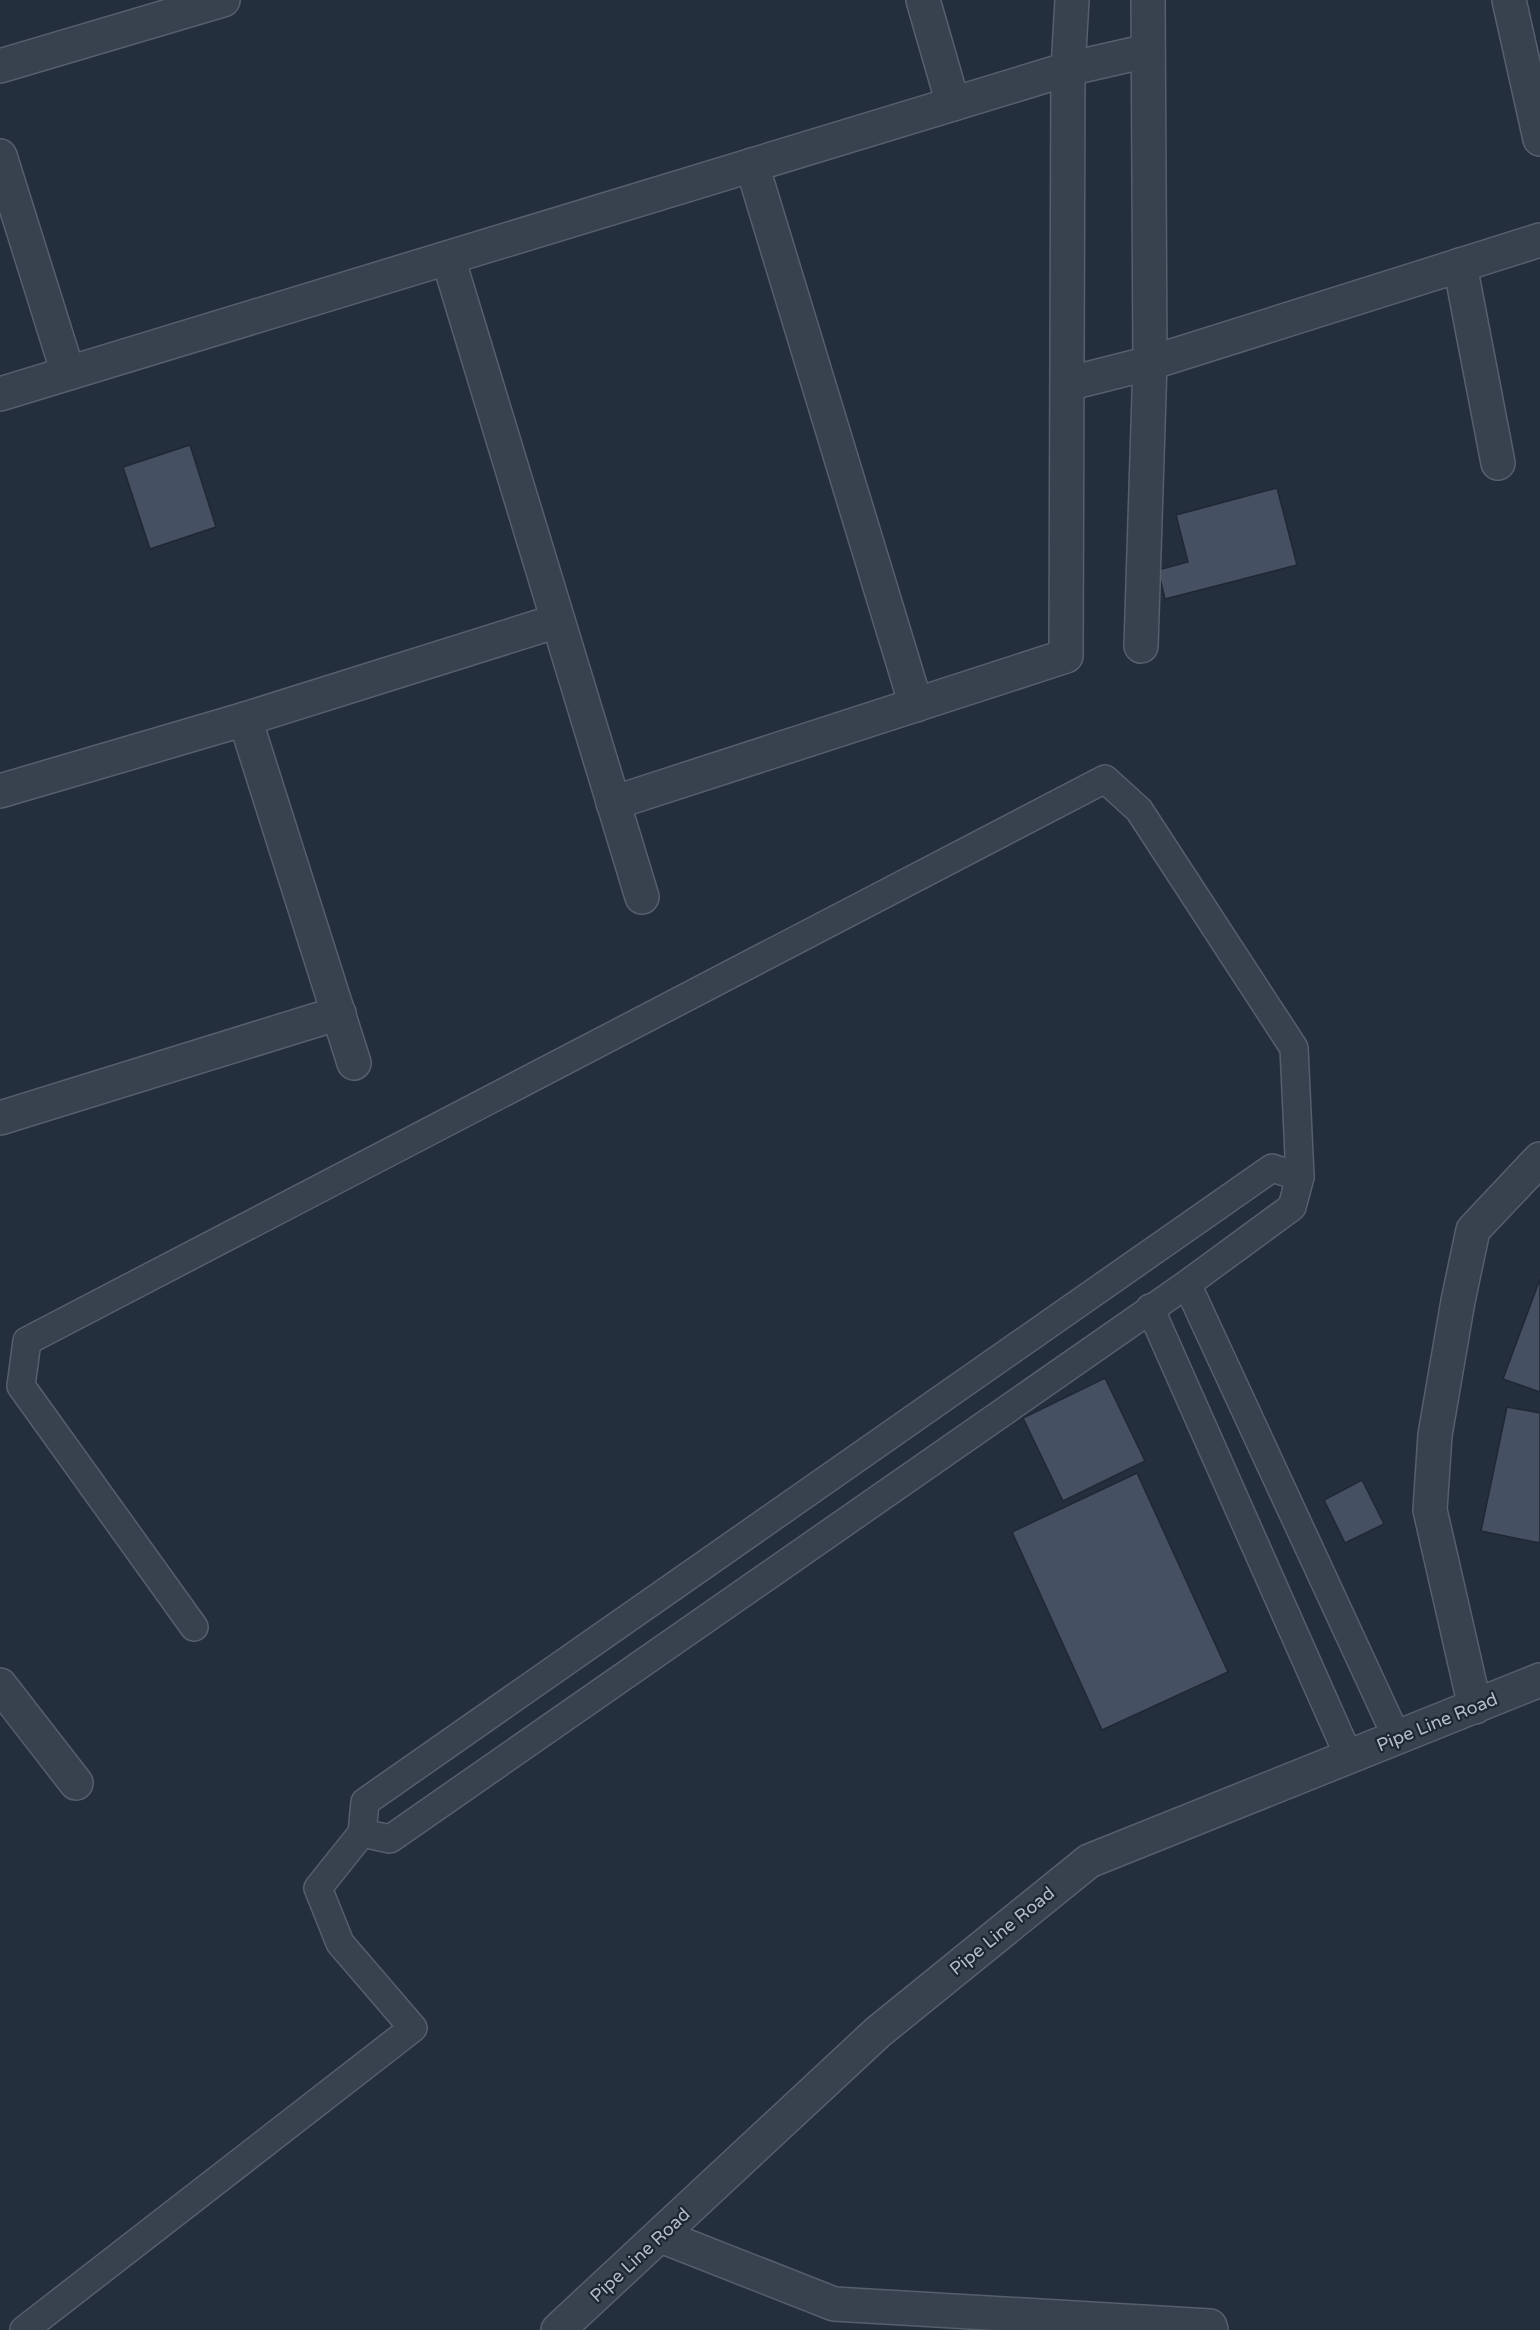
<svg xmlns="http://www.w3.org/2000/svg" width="1540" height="2330" font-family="'Varela Round',sans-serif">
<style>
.building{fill:#455162;stroke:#1f2835;stroke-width:1.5}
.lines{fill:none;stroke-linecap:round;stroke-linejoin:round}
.service-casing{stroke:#565f6c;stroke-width:30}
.minor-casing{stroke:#565f6c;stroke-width:36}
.tertiary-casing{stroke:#565f6c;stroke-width:36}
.service{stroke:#38414e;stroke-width:27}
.minor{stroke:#38414e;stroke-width:33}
.tertiary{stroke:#38414e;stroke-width:33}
.labels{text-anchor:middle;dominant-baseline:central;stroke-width:4.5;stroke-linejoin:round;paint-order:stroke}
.street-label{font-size:18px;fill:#b4bcc9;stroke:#1d2633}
</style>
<rect width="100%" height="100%" fill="#242f3e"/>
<!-- building -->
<g class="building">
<path d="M190,445l26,82 -66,22 -27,-82z"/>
<path d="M1277,488l20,77 -132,34 -7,-29 30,-8 -12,-47z"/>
<path d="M1540,1279v113l-37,-13z"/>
<path d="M1105,1378l40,83 -82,40 -40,-83z"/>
<path d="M1507,1407l33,6v130l-59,-12z"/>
<path d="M1137,1473l91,199 -126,58 -90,-198z"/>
<path d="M1362,1480l22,44 -39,19 -21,-43z"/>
</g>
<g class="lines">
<defs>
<g id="service">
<path d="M1187,1284l-797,555 -28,-6 3,-31 907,-634 28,9 -8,30 -105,77 210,454"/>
<path d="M1150,1308l199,449"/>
<path d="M194,1627l-173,-241 6,-45 1078,-562 34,31 155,238 6,129"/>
<path d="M24,2330l389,-302 -73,-85 -22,-55 44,-55"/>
</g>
<g id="minor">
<path d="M923,0l30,104"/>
<path d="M1509,0l31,139"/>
<path d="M0,66l223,-66"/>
<path d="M0,156l68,217"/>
<path d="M752,165l164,540"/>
<path d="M448,258l194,639"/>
<path d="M1460,265l38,198"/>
<path d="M1067,384l83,-21 390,-123"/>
<path d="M0,394l1068,-325 79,-18"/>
<path d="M1141,646l9,-283 -2,-363"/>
<path d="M245,719l109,344"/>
<path d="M0,791l245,-72 312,-98"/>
<path d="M613,803l453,-147 2,-587 4,-69"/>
<path d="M0,1118l339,-105"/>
<path d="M0,1685l76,98"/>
<path d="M1475,1707l-45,-197 5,-75 23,-134 15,-71 67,-71"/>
<path d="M661,2236l173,68 376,22 1,4"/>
</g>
<path id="tertiary" d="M558,2330l320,-298 211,-171 451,-181"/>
</defs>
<!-- service casing -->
<use href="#service" class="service-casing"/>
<!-- minor casing -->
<use href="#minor" class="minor-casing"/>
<!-- tertiary casing -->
<use href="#tertiary" class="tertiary-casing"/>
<!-- service -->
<use href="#service" class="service"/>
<!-- minor -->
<use href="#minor" class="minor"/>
<!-- tertiary -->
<use href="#tertiary" class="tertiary"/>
</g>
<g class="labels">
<!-- street labels -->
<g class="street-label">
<text transform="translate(1437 1722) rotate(-22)">Pipe Line Road</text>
<text transform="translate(1002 1931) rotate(-39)">Pipe Line Road</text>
<text transform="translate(640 2255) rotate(-43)">Pipe Line Road</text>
</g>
</g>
</svg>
